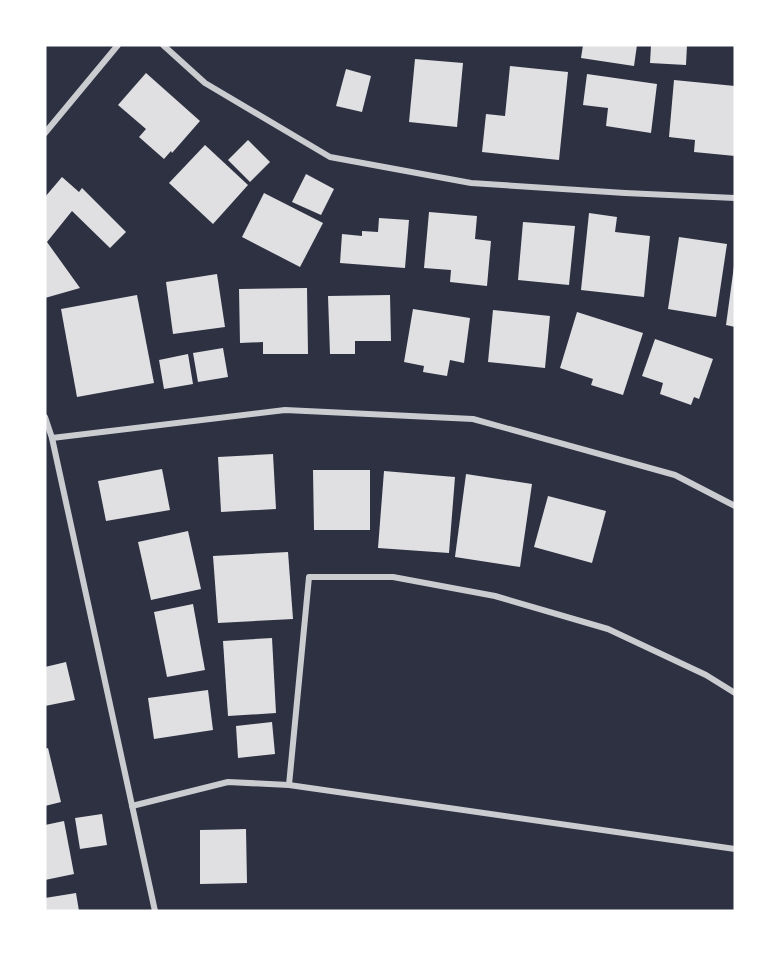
<svg xmlns="http://www.w3.org/2000/svg" width="780" height="956" font-family="'Fira Sans',sans-serif">
<style>
.building{fill:#e0e0e3}
.lines{fill:none;stroke-linecap:round;stroke-linejoin:round}
.minor{stroke:#caccd0;stroke-width:6}
</style>
<rect width="100%" height="100%" fill="#2d3142"/>
<!-- building -->
<g class="building">
<path d="M583,45h54l-3,21 -53,-8z"/>
<path d="M651,45h36l-1,20 -36,-2z"/>
<path d="M415,59l48,4 -6,64 -48,-5z"/>
<path d="M510,66l58,6 -9,88 -77,-8 4,-38 19,2z"/>
<path d="M346,69l25,7 -9,36 -26,-6z"/>
<path d="M146,73l54,48 -28,32 -1,-2 -7,8 -25,-22 7,-8 -28,-24z"/>
<path d="M587,74l70,10 -6,49 -45,-7 2,-18 -25,-3z"/>
<path d="M674,80l61,6v70l-41,-4 1,-12 -26,-3z"/>
<path d="M248,140l22,22 -20,20 -22,-22z"/>
<path d="M205,145l43,40 -35,39 -44,-41z"/>
<path d="M306,174l28,15 -13,26 -29,-13z"/>
<path d="M62,177l17,15 3,-4 44,44 -16,16 -38,-37 -25,31 33,46 -35,10v-101z"/>
<path d="M264,193l59,30 -23,44 -58,-30z"/>
<path d="M429,212l48,4 -2,23 16,2 -4,45 -37,-4 1,-12 -27,-2z"/>
<path d="M589,213l28,4 -2,15 35,4 -6,61 -63,-7z"/>
<path d="M379,218l30,2 -4,48 -65,-5 2,-29 20,2v-5l16,1z"/>
<path d="M523,222l52,4 -6,59 -51,-5z"/>
<path d="M679,237l48,7 -11,73 -48,-8z"/>
<path d="M734,266h1v61l-9,-2z"/>
<path d="M217,274l8,53 -52,7 -7,-52z"/>
<path d="M307,288l1,66h-45v-12l-23,1 -1,-54z"/>
<path d="M137,295l17,88 -77,14 -16,-88z"/>
<path d="M390,295l1,46h-36v13h-25l-2,-58z"/>
<path d="M413,309l57,9 -6,45 -14,-3 -3,16 -24,-4 1,-6 -20,-4z"/>
<path d="M493,310l57,6 -5,52 -57,-6z"/>
<path d="M577,312l66,21 -20,62 -32,-10 2,-6 -33,-11z"/>
<path d="M655,339l58,20 -14,40 -5,-2 -3,8 -31,-11 3,-11 -21,-7z"/>
<path d="M223,348l5,29 -30,5 -5,-29z"/>
<path d="M188,354l5,30 -29,5 -5,-29z"/>
<path d="M273,454l3,55 -55,3 -3,-55z"/>
<path d="M162,469l8,41 -64,11 -8,-40z"/>
<path d="M313,470h57v60h-56z"/>
<path d="M384,471l71,6 -6,76 -71,-5z"/>
<path d="M466,474l66,10 -12,83 -65,-10z"/>
<path d="M548,496l58,15 -14,52 -58,-16z"/>
<path d="M188,531l13,58 -50,11 -13,-58z"/>
<path d="M288,552l5,67 -75,4 -5,-67z"/>
<path d="M193,604l12,66 -38,7 -13,-65z"/>
<path d="M272,638l4,75 -48,3 -5,-75z"/>
<path d="M66,662l9,38 -30,6v-39z"/>
<path d="M208,690l5,40 -59,9 -6,-41z"/>
<path d="M272,722l3,32 -37,4 -2,-32z"/>
<path d="M48,748l13,54 -16,4v-57z"/>
<path d="M102,814l5,31 -27,4 -5,-31z"/>
<path d="M64,821l10,53 -29,6v-55z"/>
<path d="M246,829l1,54 -47,1v-54z"/>
<path d="M76,893l3,18h-34v-13z"/>
</g>
<g class="lines">
<!-- minor -->
<g class="minor">
<path d="M163,45l42,38 125,74 141,26 154,10 110,5"/>
<path d="M45,133l73,-88"/>
<path d="M45,417l7,21 103,473"/>
<path d="M52,438l233,-28 188,9 202,56 60,31"/>
<path d="M289,785l20,-208h84l102,19 113,33 98,46 29,18"/>
<path d="M132,806l96,-24 61,3 446,64"/>
</g>
</g>
<!-- border -->
<rect width="780" height="956" fill="none" stroke="#ffffff" stroke-width="93"/>
</svg>
